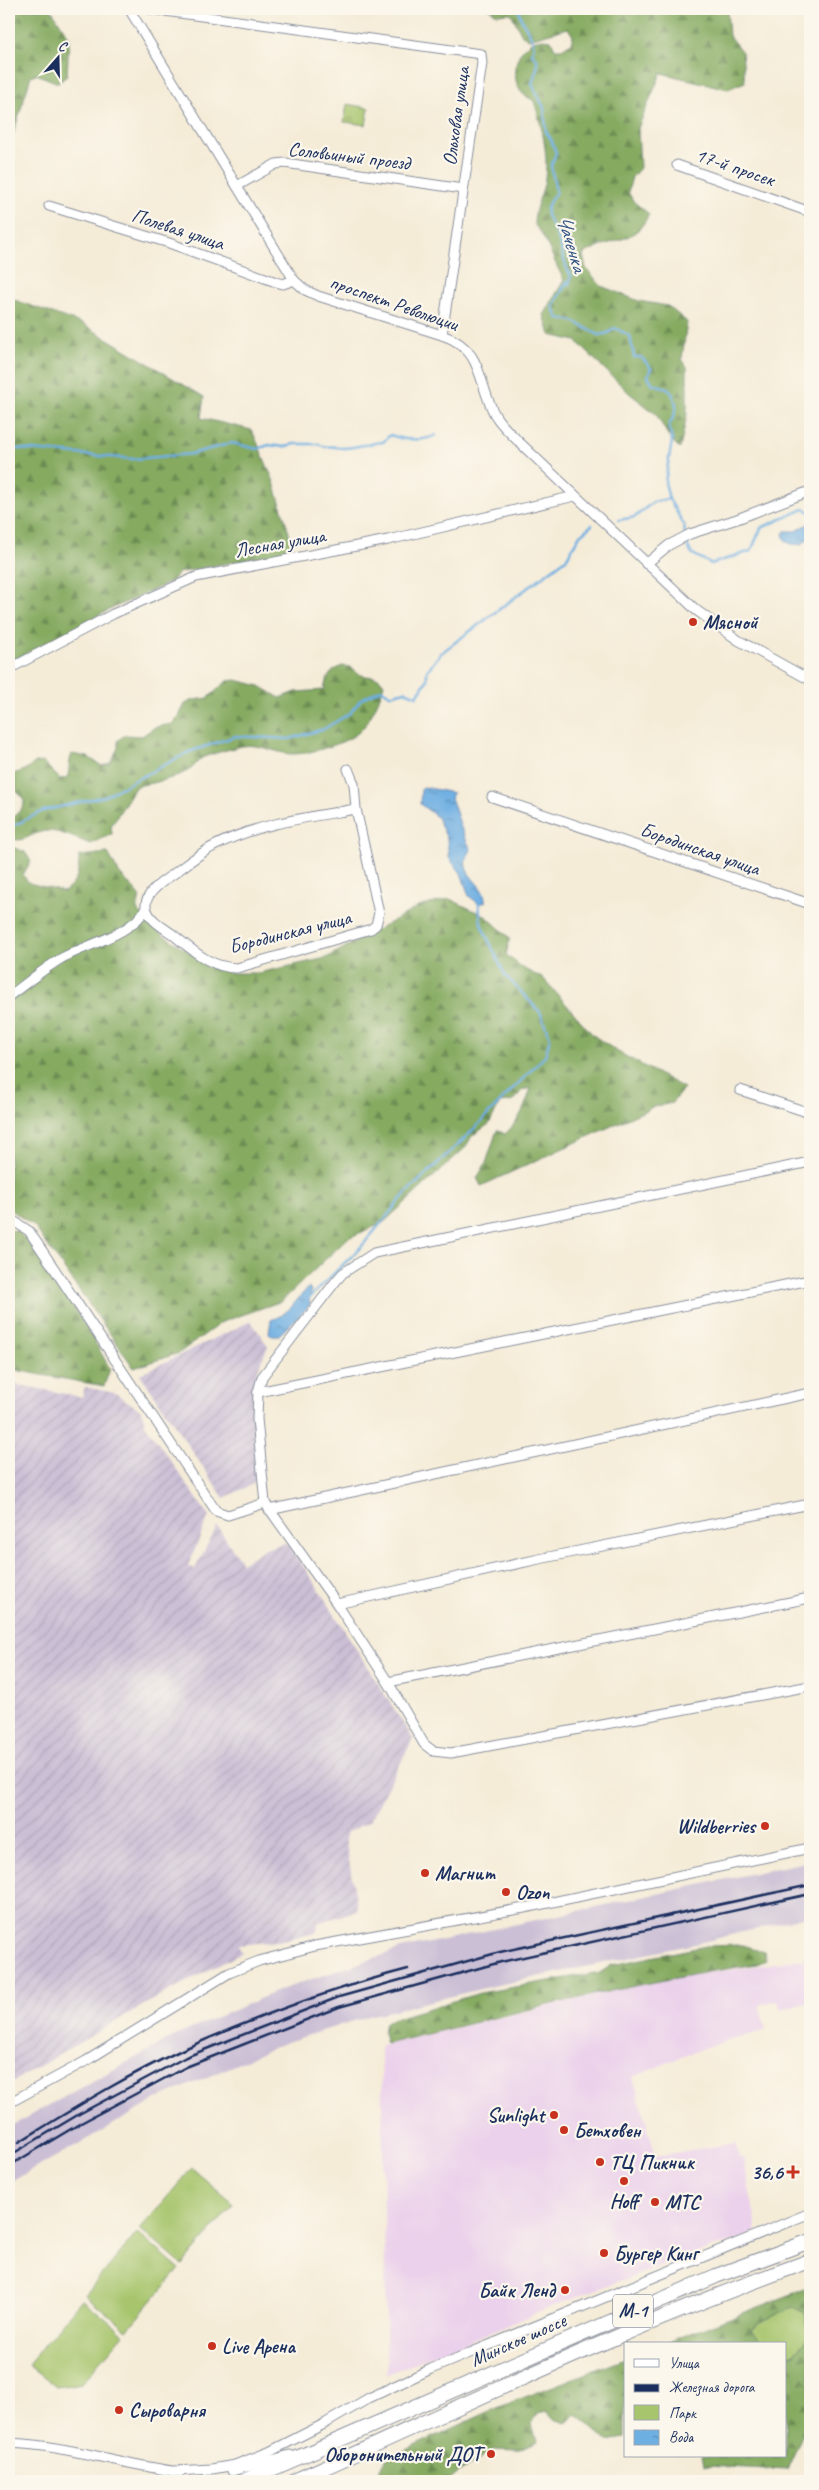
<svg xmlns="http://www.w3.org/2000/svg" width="819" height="2490" font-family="Caveat,sans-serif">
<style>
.built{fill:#ebd1eb}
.industrial{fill:url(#industrial-furrows)}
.railway{fill:#cbbfd5}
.green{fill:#a7c56d;stroke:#617a66}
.forest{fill:url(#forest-firs);stroke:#506c5f}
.park{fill:url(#park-tufts);stroke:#617a66}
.water{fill:url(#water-ripples);stroke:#446fa0}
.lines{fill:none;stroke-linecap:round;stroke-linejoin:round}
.stream{stroke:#6eafe2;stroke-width:2.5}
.minor-casing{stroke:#888e9b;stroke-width:11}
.highway-casing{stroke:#888e9b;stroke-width:16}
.minor{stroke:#fff;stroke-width:9}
.highway{stroke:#fff;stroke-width:14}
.rail{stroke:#1b2f5e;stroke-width:2.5}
.poi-dot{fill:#c8321e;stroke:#fbf7ec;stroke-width:2}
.labels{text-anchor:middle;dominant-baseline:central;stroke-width:4.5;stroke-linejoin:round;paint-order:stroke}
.shield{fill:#fbf7ec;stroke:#5e6b89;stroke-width:1}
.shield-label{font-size:19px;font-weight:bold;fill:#1b2f5e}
.street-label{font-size:20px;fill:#1b2f5e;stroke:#fbf7ec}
.poi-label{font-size:20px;font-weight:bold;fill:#1b2f5e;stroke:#fbf7ec;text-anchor:start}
.water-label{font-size:21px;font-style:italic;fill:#345586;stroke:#fbf7ec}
</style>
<defs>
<pattern id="industrial-furrows" width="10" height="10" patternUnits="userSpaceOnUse" patternTransform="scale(1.25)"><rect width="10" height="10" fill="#cbbfd5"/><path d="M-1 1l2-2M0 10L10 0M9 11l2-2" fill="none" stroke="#aea4b9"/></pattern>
<pattern id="forest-firs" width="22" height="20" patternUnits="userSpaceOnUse" patternTransform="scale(1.25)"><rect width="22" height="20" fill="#85aa60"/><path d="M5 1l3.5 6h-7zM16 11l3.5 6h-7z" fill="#6c8b52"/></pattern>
<pattern id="park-tufts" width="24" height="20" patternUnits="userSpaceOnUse" patternTransform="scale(1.25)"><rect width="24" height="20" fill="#a7c56d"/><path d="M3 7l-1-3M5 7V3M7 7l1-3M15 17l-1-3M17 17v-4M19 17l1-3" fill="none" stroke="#87a05d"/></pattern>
<pattern id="water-ripples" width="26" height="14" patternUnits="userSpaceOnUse" patternTransform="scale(1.25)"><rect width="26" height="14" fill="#6eafe2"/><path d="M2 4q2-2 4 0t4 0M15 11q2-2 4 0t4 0" fill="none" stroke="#5a8fba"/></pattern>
</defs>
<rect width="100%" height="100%" fill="#fbf7ec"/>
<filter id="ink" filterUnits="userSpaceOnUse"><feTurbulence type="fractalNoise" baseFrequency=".02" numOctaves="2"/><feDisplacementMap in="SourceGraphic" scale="10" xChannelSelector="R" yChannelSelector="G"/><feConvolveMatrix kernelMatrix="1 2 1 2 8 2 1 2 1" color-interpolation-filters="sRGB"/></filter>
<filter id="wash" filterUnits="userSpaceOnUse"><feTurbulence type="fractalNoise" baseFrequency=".0096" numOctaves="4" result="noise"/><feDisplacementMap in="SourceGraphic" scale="20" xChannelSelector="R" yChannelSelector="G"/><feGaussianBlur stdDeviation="1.12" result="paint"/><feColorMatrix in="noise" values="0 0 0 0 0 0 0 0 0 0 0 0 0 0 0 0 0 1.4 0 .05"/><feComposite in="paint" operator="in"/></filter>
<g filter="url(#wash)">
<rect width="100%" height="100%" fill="#f5ecd8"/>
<!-- built -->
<path class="built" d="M804,1959l6,43 -29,8 -3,-10 -19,5 7,25 -63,18 -70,29 23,79 80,-13 3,15h4l13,64 -1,11 -169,60 -199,81 -6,-328 215,-51 86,-18z"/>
<!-- industrial -->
<g class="industrial">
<path d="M251,1321l17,25 -8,18 -7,25 4,88 -4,7 -29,14 -84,-124z"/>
<path d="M9,1383l73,14 3,-10 30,6 27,18 3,13 64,92 -21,50 7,3 22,-43 25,37 21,-13 20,-7 5,1 28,41 97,154 -43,82 -23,11 -2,6 13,72 -40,13 -1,9 -39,9 -40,4 4,8 -83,43 -150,88z"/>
</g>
<!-- railway -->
<path class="railway" d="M810,1861v54l-115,29 -202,42 -124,30 -85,27 -126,56 -149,84v-56l164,-90 104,-46 124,-42z"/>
<!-- green -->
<g class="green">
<path d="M192,2168l42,36 -52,61 -42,-36z"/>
<path d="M137,2233l42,36 -52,61 -42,-35z"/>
<path d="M82,2299l42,35 -42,49 -25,4 -29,-23z"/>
<path d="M793,2307l12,6 4,23 -15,18 -9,3v-13h-21l-13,-14 9,-8z"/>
</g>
<!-- forest -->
<g class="forest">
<path d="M9,9h42l18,28 -2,39 -9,7 -22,-9 -5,2 -22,72z"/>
<path d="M489,9h238l2,27 13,16 3,30 -17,7 -67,-16 -23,55 2,40 -8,9 -4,15 6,10 15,12c-14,32 -41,23 -66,41l3,13 15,18 38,15 29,5 19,16 -5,37 5,8v47l-7,35 -11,-12 -13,-23 -27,-21 -53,-52 -26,-6 -6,-20 20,-35c-11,-19 -16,-40 -30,-56 0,-18 9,-29 11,-46 4,-24 -4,-54 -11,-77 -4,-3 -10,-5 -13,-9 -15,-22 0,-59 30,-52l4,9h7l9,-6 2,-7 -5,-8 -39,11 -7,-4 -11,-22 -14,1z"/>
<path d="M9,298l74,26 121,73 -3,21 51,12 22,52 20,68 -116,23 -7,9 -58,26 -104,54z"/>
<path d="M342,666l9,1c8,11 16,8 28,11l5,6c-4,15 -12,33 -22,45 -10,13 -54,26 -71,25 -16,-1 -32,-11 -49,-8 -4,1 -38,10 -40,12 -4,2 -7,8 -11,11 -16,10 -37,14 -55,17l-25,40 1,8 -21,10c-13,-4 -32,-14 -46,-13 -14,2 -20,12 -34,8l-2,-18c7,-9 16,-9 15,-23l-7,-6 -4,-18 15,-5 6,-6 9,-1 17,17 7,-1c3,-8 1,-15 5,-24l16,3 14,9 8,-3 8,-15v-8l7,-5 17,1 13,-9 17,-3 6,-6 7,-14 8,-4 15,-2 19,-17 9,-1 24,6 20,12 16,-6 28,-2c2,-12 6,-19 18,-24z"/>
<path d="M12,847l13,5 6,9 -8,14 6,8 35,9c14,-10 15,-20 15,-36l29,-3 11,20 21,23 -3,14 26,25 39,25 26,13h30l68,-15 92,-51 32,-8 37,18 23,21 -4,17 20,15 18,9 49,56 25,17 66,36 -12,15 -19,4 -172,79 -4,-8 9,-15 11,-33 8,4c15,-14 20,-27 26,-46l-9,2 -8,11 -14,2 -11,21 -17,12 -7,12 -82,75 -35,15 -66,63 -60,21 -43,31 -45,15 -100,-142 -25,-17v-359z"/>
<path d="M9,1230l9,1c37,42 66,90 92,138l-6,17 -95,-17z"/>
<path d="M742,1945l22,6 2,9 -9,4c-126,19 -247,50 -371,80l-3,-12 2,-9 11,-5 84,-25 121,-21 11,-7 94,-19z"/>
<path d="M810,2287v130l-23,53 -83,-4 -2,-10h83v-99l9,-3 15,-18 -4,-23 -12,-6 -33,15 -9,8 13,14h-101z"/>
<path d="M625,2358v80l-17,3 -32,-27 -10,9 -12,-4 -7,-8 -9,2 -6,11 5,18 -20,9 -23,-1c-9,7 -40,24 -44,31h-75l11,-22 111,-51z"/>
</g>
<!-- park -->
<path class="park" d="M347,104l22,4 -3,17 -22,-3z"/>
<!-- water -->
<g class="water">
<path d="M808,524h2v13l-8,7c-10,1 -16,1 -19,-10l2,-3h11z"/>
<path d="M424,787l29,6 -2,5c7,17 10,35 20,51 -1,4 -4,7 -5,11 -4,16 21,26 19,42l-6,2 -10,-8 -8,-23 -12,-15 -2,-19 -10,-22 -17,-13 1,-14z"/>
<path d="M309,1287l2,4 -2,6 1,8 -32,31h-6l-3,-3 2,-13c19,-6 25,-21 38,-33z"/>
</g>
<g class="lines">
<!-- stream -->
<g class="stream">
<path d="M519,9c-1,15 20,27 13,45l5,5v9l-5,16 12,24 2,24 5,7 5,14 -5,13 5,26c-18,24 -6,24 2,46 5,14 5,26 13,38l-2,8 -2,-2 -14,24 5,12 15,3 26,14 9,-2 7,-5 15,8 4,21h7l10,11 -3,8 5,8 15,4c11,14 10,22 1,37l3,16 -7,41 4,17 15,26 2,17 5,11 20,11 40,-13 10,-23 43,-19 6,3"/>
<path d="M9,448l124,11 58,-5 41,-11 25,6 12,-4 15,2 10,-3h25l6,3c8,-2 13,1 20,1 13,-1 25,-5 38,-6l7,-7c13,5 33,7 46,0"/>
<path d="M619,520l16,-3 18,-15 15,-3"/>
<path d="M9,828l34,-17 62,-15 84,-44 47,-16 53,3 35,-10 26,-16 11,-14 20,-10 9,6 15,-4 12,5 10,-16v-9l14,-18 125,-94 14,-24 12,-10"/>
<path d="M307,1300l55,-54 44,-53 60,-56 79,-81 5,-18 -10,-26 -35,-37 -24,-51 -2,-20"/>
</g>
</g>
</g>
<g filter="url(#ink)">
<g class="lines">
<defs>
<g id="minor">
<path d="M129,9l165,271 11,10 13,6 124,39c42,14 35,47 53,80 6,10 15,18 23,26l178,169 42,30 72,40"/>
<path d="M150,9l331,45 1,9 -40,272"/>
<path d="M677,165l133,47"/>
<path d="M237,186l39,-22 9,-1 178,26"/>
<path d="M49,206l120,37 107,39 7,2 11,-4"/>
<path d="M646,564l23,-19 21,-11 47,-15 73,-28"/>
<path d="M9,669l104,-55 83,-37 192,-37 187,-44"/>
<path d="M348,769l6,15 2,25 23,104 -3,12 -5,4 -134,39c-27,0 -46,-19 -66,-35 -9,-6 -24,-15 -25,-27 -1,-13 17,-25 26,-31 14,-10 29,-23 44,-30 44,-22 94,-28 140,-36"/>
<path d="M492,797l318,107"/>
<path d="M9,996c17,-12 34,-27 53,-38 26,-14 71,-24 84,-50"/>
<path d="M740,1090l70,23"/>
<path d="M810,1162l-436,91 -31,20 -7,8 -74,96 -4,15 -1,27 8,84 72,101 51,78 36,62 9,7 18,2 359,-67"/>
<path d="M9,1218l20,13 187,280 12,4 37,-12"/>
<path d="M258,1392l552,-112"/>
<path d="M269,1510l541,-117"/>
<path d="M337,1604l202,-45 271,-55"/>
<path d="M388,1682l422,-84"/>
<path d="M810,1960v1"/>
<path d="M9,2103l77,-42 143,-88 30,-12 56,-15 209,-38 286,-60"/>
<path d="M9,2443c57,2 114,22 171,29"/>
<path d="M175,2471l37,-2 23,-4 34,-13 57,-29 43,-25 62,-29 379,-156"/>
<path d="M232,2471l58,-16"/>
</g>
<g id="highway">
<path d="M244,2481l472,-205 94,-35"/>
<path d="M294,2481c171,-76 340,-158 516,-220"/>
</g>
</defs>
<!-- minor casing -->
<use href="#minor" class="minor-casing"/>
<!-- highway casing -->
<use href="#highway" class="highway-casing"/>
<!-- minor -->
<use href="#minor" class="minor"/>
<!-- highway -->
<use href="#highway" class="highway"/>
<!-- rail -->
<g class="rail">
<path d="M19,2142c54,-33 108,-67 165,-93 72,-32 147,-60 224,-80"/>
<path d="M9,2156l72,-43 105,-56 153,-60 161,-45 310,-67"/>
<path d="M9,2166l72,-43 105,-56 153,-60 162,-45 309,-68"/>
</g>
</g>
</g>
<!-- markers -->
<g class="poi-dot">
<circle cx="693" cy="622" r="5"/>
<circle cx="765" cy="1826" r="5"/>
<circle cx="425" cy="1873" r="5"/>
<circle cx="506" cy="1892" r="5"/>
<circle cx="554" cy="2115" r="5"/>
<circle cx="564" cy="2130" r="5"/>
<circle cx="600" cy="2162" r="5"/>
<path d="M790.5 2164.5h5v5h5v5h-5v5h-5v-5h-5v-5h5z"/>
<circle cx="624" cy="2181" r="5"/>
<circle cx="655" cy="2202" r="5"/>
<circle cx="604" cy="2253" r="5"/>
<circle cx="565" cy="2290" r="5"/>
<circle cx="212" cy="2346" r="5"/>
<circle cx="119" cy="2410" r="5"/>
<circle cx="491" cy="2454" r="5"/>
</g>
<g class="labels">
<!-- shield labels -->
<rect class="shield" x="613" y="2294.5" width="40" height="33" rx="4"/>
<g class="shield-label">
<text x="633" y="2311">М-1</text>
</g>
<!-- street labels -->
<g class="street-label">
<text transform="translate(456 116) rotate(-82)">Ольховая улица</text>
<text transform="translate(349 156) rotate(7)">Соловьиный проезд</text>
<text transform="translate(735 167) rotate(19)">17-й просек</text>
<text transform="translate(178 229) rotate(18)">Полевая улица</text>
<text transform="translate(394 303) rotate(19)">проспект Революции</text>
<text transform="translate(280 543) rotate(-10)">Лесная улица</text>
<text transform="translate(700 849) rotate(19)">Бородинская улица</text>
<text transform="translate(290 932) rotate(-14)">Бородинская улица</text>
<text transform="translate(518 2340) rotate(-24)">Минское шоссе</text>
</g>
<!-- poi labels -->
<g class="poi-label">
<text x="703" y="622">Мясной</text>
<text x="755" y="1826" text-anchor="end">Wildberries</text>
<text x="435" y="1873">Магнит</text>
<text x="516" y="1892">Ozon</text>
<text x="544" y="2115" text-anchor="end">Sunlight</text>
<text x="574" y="2130">Бетховен</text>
<text x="610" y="2162">ТЦ Пикник</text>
<text x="783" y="2172" text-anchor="end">36,6</text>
<text x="624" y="2201" text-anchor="middle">Hoff</text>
<text x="665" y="2202">МТС</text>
<text x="614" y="2253">Бургер Кинг</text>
<text x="555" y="2290" text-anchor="end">Байк Ленд</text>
<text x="222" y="2346">Live Арена</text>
<text x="129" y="2410">Сыроварня</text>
<text x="481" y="2454" text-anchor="end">Оборонительный ДОТ</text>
</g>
<!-- water labels -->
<g class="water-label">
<text transform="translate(572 243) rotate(73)">Чаченка</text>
</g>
</g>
<!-- margin -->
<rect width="819" height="2490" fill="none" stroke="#fbf7ec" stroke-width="30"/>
<!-- legend -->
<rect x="624" y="2342" width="162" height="115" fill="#fbf7ec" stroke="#a1a7b3"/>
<rect x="634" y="2359" width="25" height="8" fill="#ffffff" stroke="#a1a7b3"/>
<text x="669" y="2368" font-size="15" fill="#1b2f5e">Улица</text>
<rect x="634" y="2384" width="25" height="8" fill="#1b2f5e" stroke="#a1a7b3"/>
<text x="669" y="2392" font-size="15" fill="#1b2f5e">Железная дорога</text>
<rect x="634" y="2405" width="25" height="15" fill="#a7c56d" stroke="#a1a7b3"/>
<text x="669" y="2418" font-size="15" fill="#1b2f5e">Парк</text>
<rect x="634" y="2430" width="25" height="15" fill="url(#water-ripples)" stroke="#a1a7b3"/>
<text x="669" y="2442" font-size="15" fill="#1b2f5e">Вода</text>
<!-- north arrow -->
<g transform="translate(58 58) rotate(20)" stroke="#fbf7ec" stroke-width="4" paint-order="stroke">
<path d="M0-4L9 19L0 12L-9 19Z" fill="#1b2f5e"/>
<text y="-8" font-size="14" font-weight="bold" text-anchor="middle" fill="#1b2f5e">С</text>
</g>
</svg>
